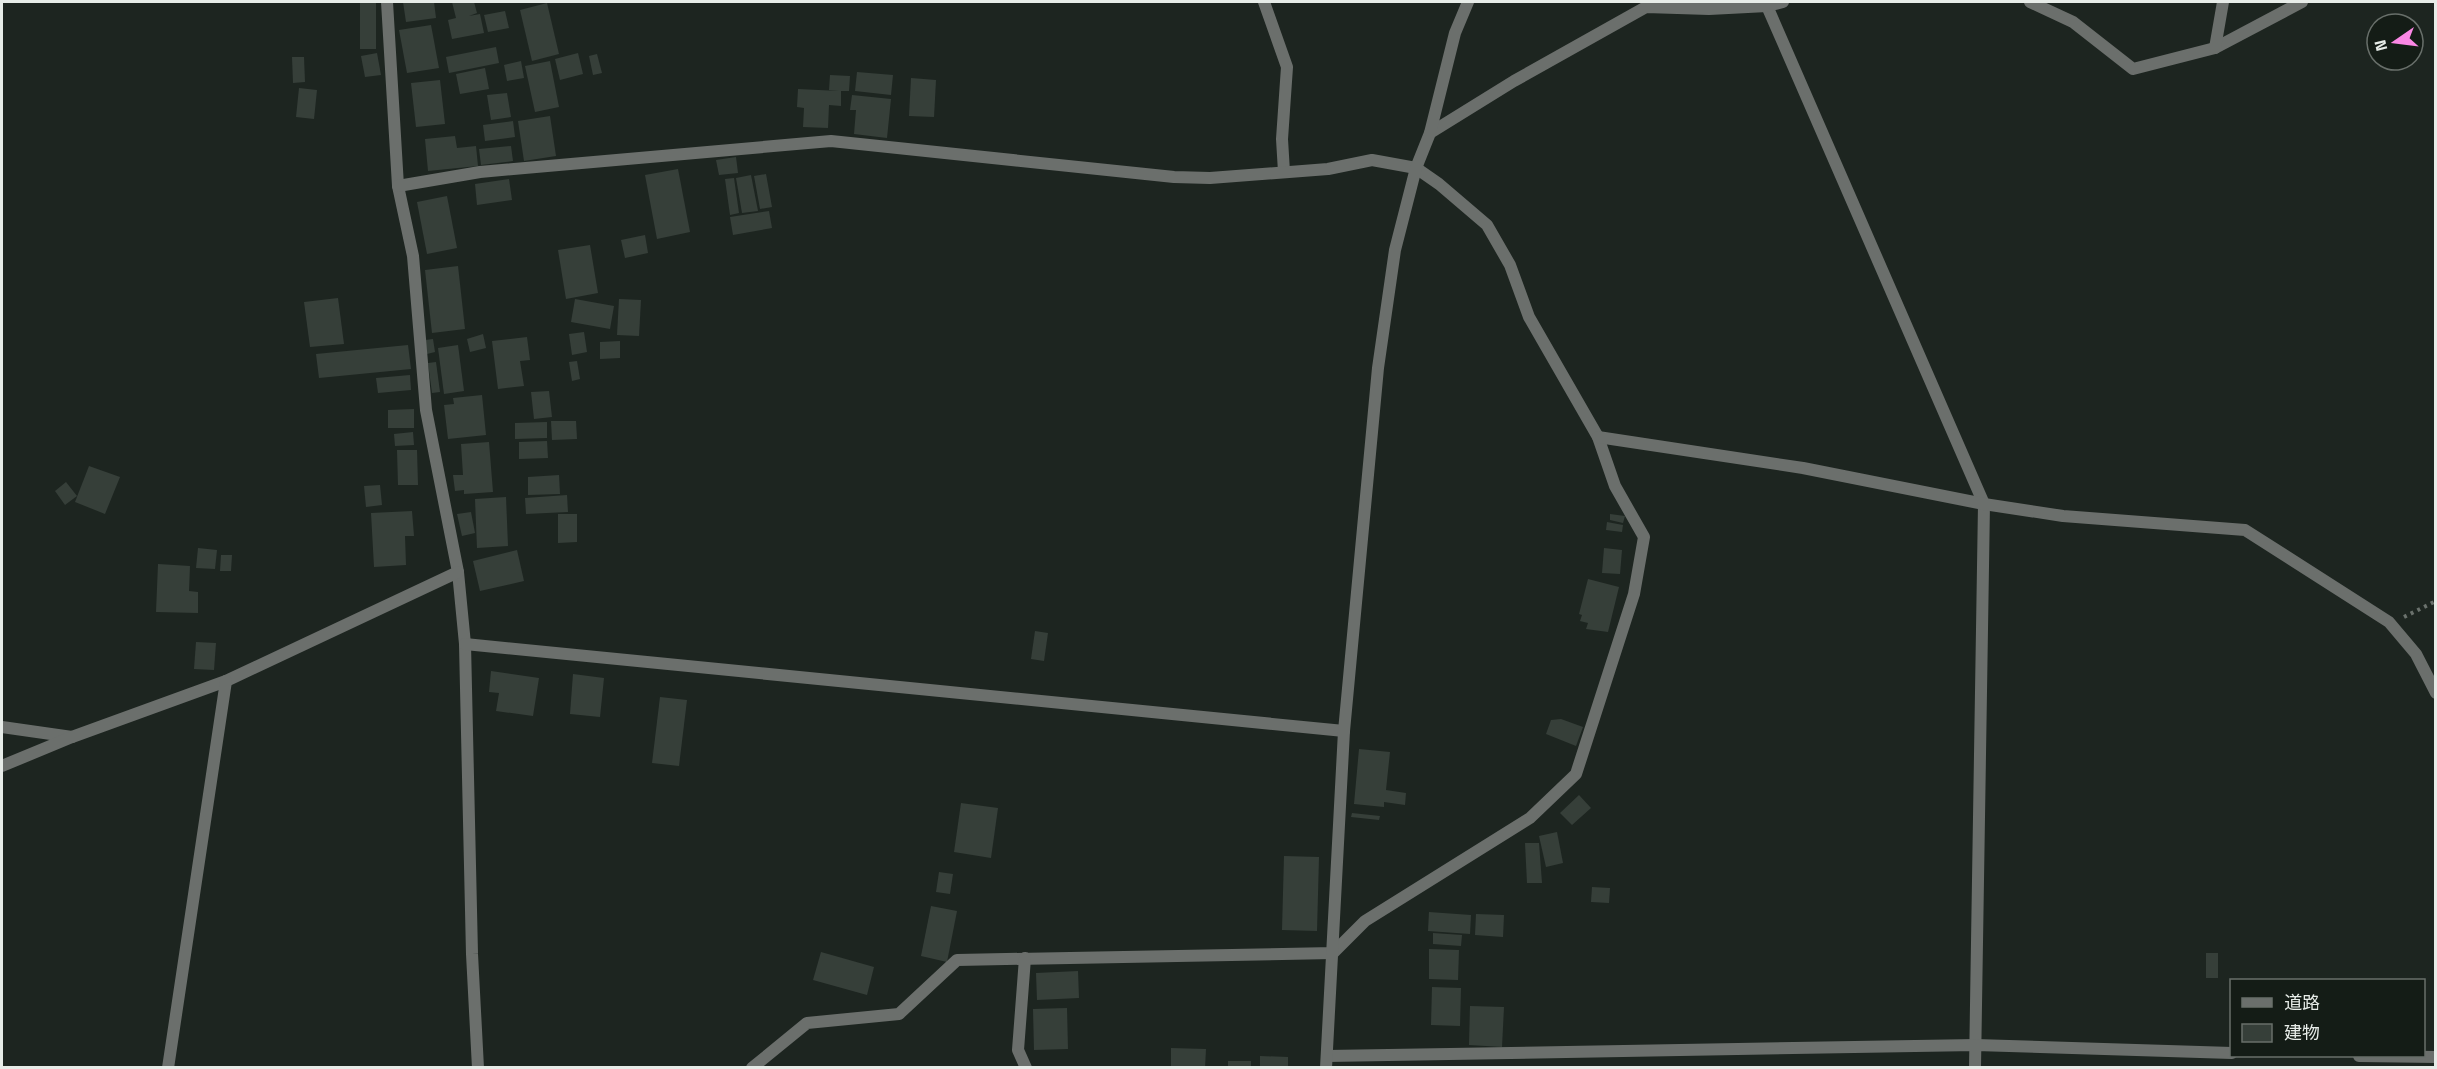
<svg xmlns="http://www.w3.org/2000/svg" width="2437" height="1069" font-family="'Titillium Web','Noto Sans JP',sans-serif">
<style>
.building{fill:#363f39}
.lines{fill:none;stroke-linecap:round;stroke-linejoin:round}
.path{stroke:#6a716c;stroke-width:4;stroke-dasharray:3 4.5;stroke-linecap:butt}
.minor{stroke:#6b6f6c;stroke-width:12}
</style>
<rect width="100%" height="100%" fill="#1d2520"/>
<!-- building -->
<g class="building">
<rect x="360" y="2" width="16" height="47"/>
<path d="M403,2h31l2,16 -30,4z"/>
<path d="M452,2h22l3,11 -8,3 11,-2 4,19 -32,6 -4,-19 8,-2z"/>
<path d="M547,3l12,51 -27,7 -12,-51z"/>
<path d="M505,11l4,17 -21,4 -4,-17z"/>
<path d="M431,25l8,43 -32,5 -8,-43z"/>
<path d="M496,47l3,16 -50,10 -3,-16z"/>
<path d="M377,53l4,22 -16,2 -4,-21z"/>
<path d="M578,53l5,21 -23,6 -5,-21z"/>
<path d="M597,54l5,19 -9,2 -4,-19z"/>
<path d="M292,57h12l1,25 -12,1z"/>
<path d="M521,61l3,17 -17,3 -3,-16z"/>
<path d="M550,61l9,46 -24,5 -10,-46z"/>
<path d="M485,68l4,21 -29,5 -4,-20z"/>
<path d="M857,72l36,3 -2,20 -36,-4z"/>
<path d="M830,75l20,1 -1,15h-8v15l-12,-1 -1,23 -25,-1 1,-19 -7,-1 1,-18 41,2 -10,-1z"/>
<path d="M911,78l25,2 -2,37 -25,-1z"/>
<path d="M440,80l5,44 -29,3 -5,-44z"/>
<path d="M299,88l18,2 -3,29 -18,-2z"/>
<path d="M507,93l4,24 -20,3 -4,-25z"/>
<path d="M852,95l39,4 -4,39 -33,-4 2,-24h-6z"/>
<path d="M550,116l6,40 -32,5 -6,-40z"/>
<path d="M513,121l2,16 -30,4 -2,-16z"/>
<path d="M455,136l2,12 19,-2 2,20 -50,5 -3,-32z"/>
<path d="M511,146l2,15 -32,4 -2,-16z"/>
<path d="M736,157l2,16 -19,2 -3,-15z"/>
<path d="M678,169l12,63 -33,7 -12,-64z"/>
<path d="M766,174l6,33 -12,2 -6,-33z"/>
<path d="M751,175l7,36 -16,2 -6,-35z"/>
<path d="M734,178l5,35 -9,2 -5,-36z"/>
<path d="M509,179l3,21 -35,5 -2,-21z"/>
<path d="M447,196l10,52 -30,6 -10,-52z"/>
<path d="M769,211l3,17 -39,7 -3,-18z"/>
<path d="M645,235l3,18 -23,5 -4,-18z"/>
<path d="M590,245l8,48 -32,6 -8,-49z"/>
<path d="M458,266l7,63 -33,4 -7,-63z"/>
<path d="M338,298l6,46 -34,3 -6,-45z"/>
<path d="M575,299l39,7 -4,23 -39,-7z"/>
<path d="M619,299l22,1 -2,36 -22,-1z"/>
<path d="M584,332l3,20 -15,3 -3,-21z"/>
<path d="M483,334l3,14 -16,4 -3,-13z"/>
<path d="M527,337l3,23 -10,1 4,25 -26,3 -6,-48z"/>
<path d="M433,339l2,13 -8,2 -2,-14z"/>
<path d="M620,341v17l-20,1v-17z"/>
<path d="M408,345l3,24 -92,9 -3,-24z"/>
<path d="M458,345l6,46 -20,3 -6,-46z"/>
<path d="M577,361l3,18 -8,2 -3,-19z"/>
<path d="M436,362l4,30 -8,1 -4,-30z"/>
<path d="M410,375l1,15 -33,3 -2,-15z"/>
<path d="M549,391l3,26 -18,2 -3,-27z"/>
<path d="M482,395l4,40 -38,4 -4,-34 10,-1 -1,-6z"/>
<path d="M414,409v19h-26v-18z"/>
<path d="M551,421h25l1,18 -25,1z"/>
<path d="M547,422v16l-32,1v-16z"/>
<path d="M413,432l1,13 -19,1 -1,-12z"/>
<path d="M547,441l1,17 -29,1v-17z"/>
<path d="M489,442l4,50 -29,2v-4l-9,1 -2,-16h10l-2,-31z"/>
<path d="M397,450h20l1,35h-20z"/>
<path d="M89,466l31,11 -15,37 -30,-12z"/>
<path d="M559,475l1,19 -32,1v-18z"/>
<path d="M66,482l11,14 -12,9 -10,-14z"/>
<path d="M380,485l2,20 -16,2 -2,-21z"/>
<path d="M567,495l1,17 -42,2 -1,-16z"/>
<path d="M506,497l2,49 -31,2 -2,-49z"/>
<path d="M412,511l2,25h-9l1,29 -32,2 -3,-54z"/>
<path d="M471,512l4,21 -13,3 -5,-22z"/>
<path d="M558,514h19v28l-19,1z"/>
<path d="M1610,514l15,2 -2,7 -13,-3z"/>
<path d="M1607,522l16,3 -1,7 -16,-2z"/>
<path d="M198,548l19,2 -2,19 -19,-1z"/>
<path d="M1604,548l18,2 -2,24 -18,-1z"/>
<path d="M517,550l7,31 -44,10 -7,-30z"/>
<path d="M221,555h11l-1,16h-11z"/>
<path d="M158,564l32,2 -1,25 9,1v21l-42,-1z"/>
<path d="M1588,579l31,8 -11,45 -22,-3 2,-6 -8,-2 2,-6 -3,-1z"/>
<path d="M1035,631l13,2 -4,28 -13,-2z"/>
<path d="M196,642l20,1 -2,27 -20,-1z"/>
<path d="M491,671l48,7 -6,38 -37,-5 3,-18 -10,-1z"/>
<path d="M573,674l31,4 -4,39 -30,-3z"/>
<path d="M660,697l27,3 -8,66 -27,-3z"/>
<path d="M1561,719l22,8 -7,19 -30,-12 5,-14z"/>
<path d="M1359,749l31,3 -4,38 20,3 -1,12 -21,-3v5l-30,-3z"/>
<path d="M1579,795l12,13 -19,17 -12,-12z"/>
<path d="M961,803l37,5 -7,50 -37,-6z"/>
<path d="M1352,813l28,3 -1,4 -28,-3z"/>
<path d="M1557,832l6,31 -17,4 -7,-31z"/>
<path d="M1525,843h14l3,40h-15z"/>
<path d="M1284,856l35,1 -2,74 -35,-1z"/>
<path d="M939,872l14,2 -3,20 -14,-2z"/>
<path d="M1592,887l18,1 -1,15 -18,-1z"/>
<path d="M931,906l26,5 -10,51 -26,-6z"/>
<path d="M1429,912l42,3 -1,19 -42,-3z"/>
<path d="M1476,914l28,1 -1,22 -28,-2z"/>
<path d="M1433,933l29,2 -1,11 -28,-2z"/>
<path d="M1429,949l30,1 -1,30 -29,-1z"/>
<path d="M821,952l53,15 -7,28 -54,-15z"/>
<rect x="2206" y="953" width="12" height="25"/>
<path d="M1078,971l1,27 -42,2 -1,-27z"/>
<path d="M1432,987l29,1 -1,38 -29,-1z"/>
<path d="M1470,1006l34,1 -2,40 -33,-2z"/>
<path d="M1067,1008l1,41 -34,1 -1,-41z"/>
<path d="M1171,1048l35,1 -1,19h-34z"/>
<path d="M1260,1056l28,1v11h-28z"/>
<rect x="1228" y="1061" width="23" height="7"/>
</g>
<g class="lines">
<!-- path -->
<path class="path" d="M2404,617l32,-16"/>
<!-- minor -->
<g class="minor">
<path d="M387,2l11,184 15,70 13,154 32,162 7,72 7,310 6,114"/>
<path d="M1264,2l23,65 -5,72 2,33"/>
<path d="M2030,2l43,20 60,47 82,-21 87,-46"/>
<path d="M1767,6l217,498 -9,564"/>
<path d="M2215,48l8,-46"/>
<path d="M1430,133l84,-52 132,-74 63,2 58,-3 16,-4"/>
<path d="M398,186l82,-14 351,-31 343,36 36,1 118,-9 44,-9 44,8 23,16 48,41 23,40 19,52 69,120 17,49 29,51 -10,57 -58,180 -46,44 -165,103 -32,32 -376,7 -58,54 -92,9 -55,45"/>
<path d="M1598,437l205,31 181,36 79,12 182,14 144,92 27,32 20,39"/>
<path d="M465,644l879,87"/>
<path d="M2,727l70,10"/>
<path d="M2,766l70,-29 154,-56 232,-109"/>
<path d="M1025,958l-7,92 8,18"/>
<path d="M1327,1056l649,-11 256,8"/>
<path d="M2359,1056l77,1"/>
<path d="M168,1068l58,-387"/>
<path d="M1326,1068l18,-337 34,-363 17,-118 21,-82 14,-35 25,-100 13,-31"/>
</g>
</g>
<!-- border -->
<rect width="2437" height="1069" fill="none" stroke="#e7ece8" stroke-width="6"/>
<!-- legend -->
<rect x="2230" y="979" width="195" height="78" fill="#141c16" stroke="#686f6a" stroke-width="1.5"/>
<rect x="2242" y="998" width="30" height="9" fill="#6b6f6c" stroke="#686f6a" stroke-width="1.5"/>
<text x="2284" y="1009" font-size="18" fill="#e7ece8">道路</text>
<rect x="2242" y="1024" width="30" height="18" fill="#363f39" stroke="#686f6a" stroke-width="1.5"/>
<text x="2284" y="1039" font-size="18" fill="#e7ece8">建物</text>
<!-- north arrow -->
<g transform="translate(2395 42) rotate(256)"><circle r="28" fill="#141c16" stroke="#686f6a" stroke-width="1.5"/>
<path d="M0-4.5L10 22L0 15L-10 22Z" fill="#fb87e5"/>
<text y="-9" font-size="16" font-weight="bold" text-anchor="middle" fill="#e7ece8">N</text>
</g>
</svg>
